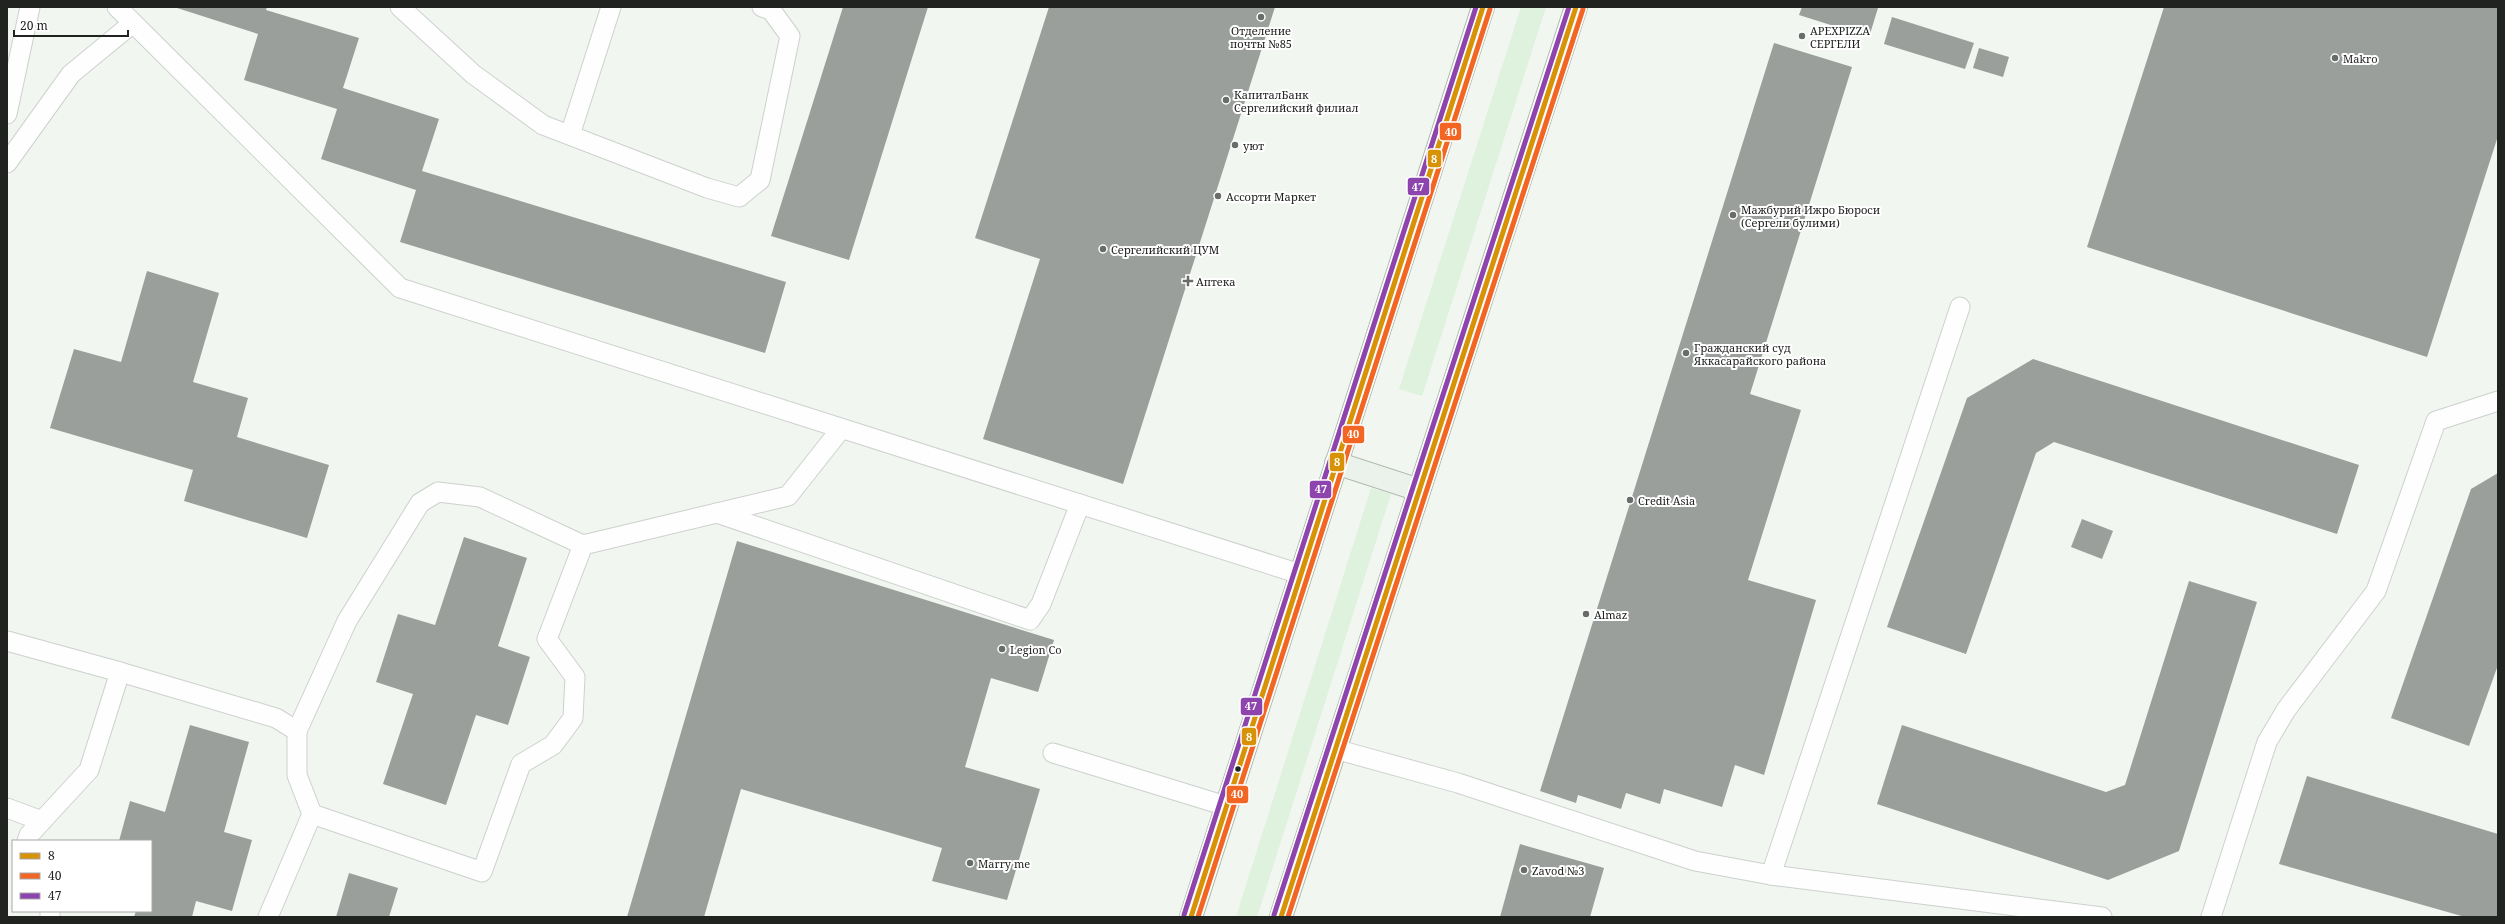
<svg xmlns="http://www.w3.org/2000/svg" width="2505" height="924" font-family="'Noto Serif',serif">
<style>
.green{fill:#def2dd}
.building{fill:#9b9f9b}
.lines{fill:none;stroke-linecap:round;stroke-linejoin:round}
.lane-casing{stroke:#cdd1cd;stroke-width:21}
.primary-casing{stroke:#b0bcaf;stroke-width:24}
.lane{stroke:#fdfefd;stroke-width:19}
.primary{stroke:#ebf2eb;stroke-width:22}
.bus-1-casing{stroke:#fff;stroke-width:8}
.bus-2-casing{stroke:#fff;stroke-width:8}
.bus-3-casing{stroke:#fff;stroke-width:8}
.bus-1{stroke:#d79205;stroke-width:5}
.bus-2{stroke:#f26522;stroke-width:5}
.bus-3{stroke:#8e44ad;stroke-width:5}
.poi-dot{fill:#696d69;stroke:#fff;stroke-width:1.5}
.bus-dot{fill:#202320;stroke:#fff;stroke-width:1.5}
.labels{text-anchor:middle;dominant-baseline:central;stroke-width:4;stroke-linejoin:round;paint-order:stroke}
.poi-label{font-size:11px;fill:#202320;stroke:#fff;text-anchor:start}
.line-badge{stroke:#fff;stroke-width:1.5}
.badge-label{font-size:11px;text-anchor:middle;font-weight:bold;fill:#fff}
</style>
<rect width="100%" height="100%" fill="#f1f6f1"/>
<!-- green -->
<g class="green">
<path d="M1521,7h25l-124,389 -23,-7z"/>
<path d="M1371,488l20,6 -134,423h-21z"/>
</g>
<!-- building -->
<g class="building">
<path d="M174,7h93l-1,3 93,28 -16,50 96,31 -17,52 364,111 -21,71 -365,-111 16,-52 -95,-31 16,-50 -93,-29 14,-46z"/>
<path d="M843,7h85l-79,253 -78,-24z"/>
<path d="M1049,7h226l-152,477 -140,-45 57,-180 -65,-21z"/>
<path d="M1802,7h73l3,1 -9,29 -70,-22z"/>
<path d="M2164,7h334v129l-71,221 -340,-110z"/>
<path d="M1892,17l82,26 -9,26 -81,-25z"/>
<path d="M1774,43l78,24 -102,327 51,16 -53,170 68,20 -52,175 -29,-10 -13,42 -58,-18 -4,15 -34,-11 -5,16 -43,-14 -2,8 -36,-12z"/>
<path d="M1979,48l30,9 -6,20 -30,-9z"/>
<path d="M147,271l72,22 -26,89 55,16 -11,39 92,28 -22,73 -123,-37 9,-31 -143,-42 24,-79 47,13z"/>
<path d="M2033,359l326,106 -22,69 -283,-92 -18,11 -70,201 -79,-27 80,-229z"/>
<path d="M2498,473v192l-29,81 -78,-28 80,-229z"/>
<path d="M2082,519l31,12 -11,28 -31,-12z"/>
<path d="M464,537l63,21 -29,88 32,11 -22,68 -32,-10 -30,90 -63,-21 30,-90 -37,-12 22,-68 37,11z"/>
<path d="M737,541l317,99 -16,52 -47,-14 -26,89 75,22 -33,111 -75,-19 10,-33 -201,-59 -37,128h-77z"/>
<path d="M2189,581l68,21 -78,249 -71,29 -231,-76 25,-79 204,67 19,-7z"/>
<path d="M190,725l59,17 -25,90 28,8 -20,71 -36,-10 -4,16h-58l2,-6h15v-70h-32l11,-40 35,11z"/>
<path d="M2307,776l191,58v83h-33l-186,-53z"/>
<path d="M1520,844l84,24 -14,49h-90z"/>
<path d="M349,873l49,15 -9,29h-53z"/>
</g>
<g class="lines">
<defs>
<g id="lane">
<path d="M117,7l283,281 900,286"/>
<path d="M400,7l73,67 70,51 164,63 32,9 21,-17 30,-144 -19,-26 -9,-3"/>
<path d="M7,114l23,-107"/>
<path d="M570,135l41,-128"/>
<path d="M7,163l64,-89 62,-51"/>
<path d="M717,513l313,107 11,-16 39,-100"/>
<path d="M7,641l113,31 -31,98 -60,65 -2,6"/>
<path d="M120,672l156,46 21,13v44l15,39 170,58 39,-108 32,-19 20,-27 2,-41 -28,-38 36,-94 205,-49 53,-67"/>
<path d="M297,731l50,-110 73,-118 18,-11 42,5 103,48"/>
<path d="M1335,749l123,34 237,78 76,14 331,42"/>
<path d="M1053,753l173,53"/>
<path d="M7,808l35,13"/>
<path d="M1771,875l189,-568"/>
<path d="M50,911v6"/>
<path d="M268,917l44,-103"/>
<path d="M2211,917l56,-175 19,-32 90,-119 60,-170 62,-20"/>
</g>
<g id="primary">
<path d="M1336,463l83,27"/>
<path d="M1191,917l292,-910"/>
<path d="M1281,917l295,-910"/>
</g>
</defs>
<!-- lane casing -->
<use href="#lane" class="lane-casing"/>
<!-- primary casing -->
<use href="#primary" class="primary-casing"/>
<!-- lane -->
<use href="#lane" class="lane"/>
<!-- primary -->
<use href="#primary" class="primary"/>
<defs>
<g id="bus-1">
<path d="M1191,917l292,-910"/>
<path d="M1281,917l295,-910"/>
</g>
<g id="bus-2">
<path d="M1198,917l292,-908"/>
<path d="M1288,917l295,-908"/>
</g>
<g id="bus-3">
<path d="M1184,915l292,-908"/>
<path d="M1274,915l295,-908"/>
</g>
</defs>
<!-- bus-1 casing -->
<use href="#bus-1" class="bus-1-casing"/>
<!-- bus-2 casing -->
<use href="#bus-2" class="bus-2-casing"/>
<!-- bus-3 casing -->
<use href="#bus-3" class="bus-3-casing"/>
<!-- bus-1 -->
<use href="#bus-1" class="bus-1"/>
<!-- bus-2 -->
<use href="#bus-2" class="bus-2"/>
<!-- bus-3 -->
<use href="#bus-3" class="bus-3"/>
</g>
<!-- markers -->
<g class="poi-dot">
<circle cx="1261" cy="17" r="4"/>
<circle cx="1802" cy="36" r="4"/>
<circle cx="2335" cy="58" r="4"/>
<circle cx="1226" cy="100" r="4"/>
<circle cx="1235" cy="145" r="4"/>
<circle cx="1218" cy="196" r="4"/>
<circle cx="1733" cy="215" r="4"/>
<circle cx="1103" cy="249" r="4"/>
<path d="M1186 275h4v4h4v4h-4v4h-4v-4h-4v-4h4z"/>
<circle cx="1686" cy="353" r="4"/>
<circle cx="1630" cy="500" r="4"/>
<circle cx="1586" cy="614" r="4"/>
<circle cx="1002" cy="649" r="4"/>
<circle cx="970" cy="863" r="4"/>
<circle cx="1524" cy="870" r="4"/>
</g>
<circle class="bus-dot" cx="1238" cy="769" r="3.5"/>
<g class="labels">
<!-- poi labels -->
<g class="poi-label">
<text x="1261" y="30" text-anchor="middle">Отделение<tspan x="1261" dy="13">почты №85</tspan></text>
<text x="1810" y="30">APEXPIZZA<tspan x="1810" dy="13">СЕРГЕЛИ</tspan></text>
<text x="2343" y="58">Makro</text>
<text x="1234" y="94">КапиталБанк<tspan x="1234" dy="13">Сергелийский филиал</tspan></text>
<text x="1243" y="145">уют</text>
<text x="1226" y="196">Ассорти Маркет</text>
<text x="1741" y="209">Мажбурий Ижро Бюроси<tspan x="1741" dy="13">(Сергели булими)</tspan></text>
<text x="1111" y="249">Сергелийский ЦУМ</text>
<text x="1196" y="281">Аптека</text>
<text x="1694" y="347">Гражданский суд<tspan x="1694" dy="13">Яккасарайского района</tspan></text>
<text x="1638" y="500">Credit Asia</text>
<text x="1594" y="614">Almaz</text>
<text x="1010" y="649">Legion Co</text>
<text x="978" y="863">Marry me</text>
<text x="1532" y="870">Zavod №3</text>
</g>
</g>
<g class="line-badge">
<rect x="1439" y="122" width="23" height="19" rx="4" fill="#f26522"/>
<rect x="1427" y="149" width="15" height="19" rx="4" fill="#d79205"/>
<rect x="1407" y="177" width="23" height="19" rx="4" fill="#8e44ad"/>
<rect x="1342" y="425" width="23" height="19" rx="4" fill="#f26522"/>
<rect x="1329" y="452" width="16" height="20" rx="4" fill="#d79205"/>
<rect x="1309" y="480" width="23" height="19" rx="4" fill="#8e44ad"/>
<rect x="1240" y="697" width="23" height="19" rx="4" fill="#8e44ad"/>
<rect x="1241" y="727" width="16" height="19" rx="4" fill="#d79205"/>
<rect x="1226" y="785" width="23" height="19" rx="4" fill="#f26522"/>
</g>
<g class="badge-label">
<text x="1451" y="136">40</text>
<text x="1434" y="163">8</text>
<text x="1418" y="191">47</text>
<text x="1353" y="438">40</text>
<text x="1337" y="466">8</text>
<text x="1321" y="493">47</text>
<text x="1251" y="710">47</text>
<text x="1249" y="741">8</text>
<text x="1237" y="798">40</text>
</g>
<!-- border -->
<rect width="2505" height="924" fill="none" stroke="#202320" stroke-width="16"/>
<!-- legend -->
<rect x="12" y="840" width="140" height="72" fill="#ffffff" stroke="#a6a7a6"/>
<rect x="20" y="853" width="20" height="6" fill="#d79205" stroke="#a6a7a6"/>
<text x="48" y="860" font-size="12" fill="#202320">8</text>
<rect x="20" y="873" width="20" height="6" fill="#f26522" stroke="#a6a7a6"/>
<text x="48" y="880" font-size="12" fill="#202320">40</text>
<rect x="20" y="893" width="20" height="6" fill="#8e44ad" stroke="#a6a7a6"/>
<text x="48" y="900" font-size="12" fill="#202320">47</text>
<!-- scale -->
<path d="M14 30v6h114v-6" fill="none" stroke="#202320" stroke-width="2"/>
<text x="20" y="30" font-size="12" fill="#202320" stroke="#ffffff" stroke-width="3" paint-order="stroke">20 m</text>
</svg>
